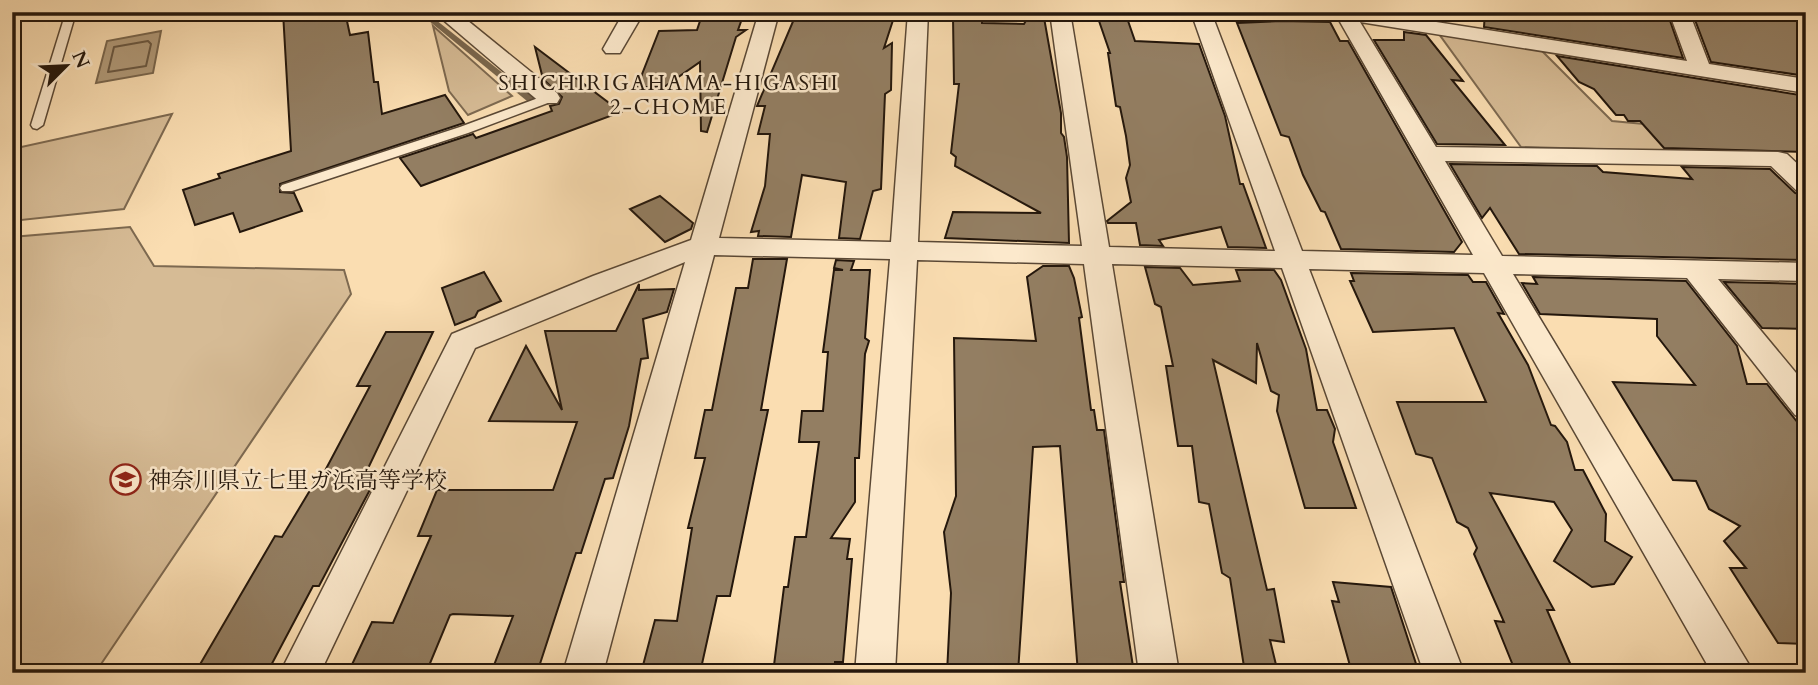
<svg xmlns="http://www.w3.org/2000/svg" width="1818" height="685" font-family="Cardo,'Noto Serif JP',serif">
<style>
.green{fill:#d6bb95;stroke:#7d6950;stroke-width:2}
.water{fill:#b19a79;stroke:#79664d;stroke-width:2}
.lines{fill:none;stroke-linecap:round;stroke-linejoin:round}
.shore{stroke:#6a5842;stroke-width:2}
.stream{fill:#79664d;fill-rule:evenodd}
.building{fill:#937e62;stroke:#24170c;stroke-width:2}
.lane-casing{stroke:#5a4835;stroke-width:3}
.street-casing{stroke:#5a4835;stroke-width:3}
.lane{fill:#fce9cc;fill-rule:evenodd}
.street{fill:#fce9cc;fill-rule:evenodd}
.labels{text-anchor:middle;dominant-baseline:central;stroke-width:5;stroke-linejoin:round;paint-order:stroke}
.far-neighbourhood-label{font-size:21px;letter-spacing:2px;fill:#24170c;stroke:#fce9cc}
.poi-label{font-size:23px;fill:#24170c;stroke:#fce9cc;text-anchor:start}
</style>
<rect width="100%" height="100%" fill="#faddb1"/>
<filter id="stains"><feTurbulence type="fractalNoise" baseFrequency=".00286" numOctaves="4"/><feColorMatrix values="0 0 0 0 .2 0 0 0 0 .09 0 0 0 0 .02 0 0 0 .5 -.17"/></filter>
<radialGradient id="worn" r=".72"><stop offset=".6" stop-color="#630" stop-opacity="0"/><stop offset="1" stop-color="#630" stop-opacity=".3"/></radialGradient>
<!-- green -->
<g class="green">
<path d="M433,26l79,70 -44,19 -19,-24z"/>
<path d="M1439,34l102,16 71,71 65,6 29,25 -185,-5z"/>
<path d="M172,114l-48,95 -112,12v-72z"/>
<path d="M130,227l24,39 190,4 7,24 -256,379h-83v-436z"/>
</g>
<!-- water -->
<path class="water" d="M161,31l-8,42 -57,10 11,-42z"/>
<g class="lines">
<!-- shore -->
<path class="shore" d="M148,41l3,3 -5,22 -38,6 6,-25z"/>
<!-- stream -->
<path class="stream" d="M418,12h8l107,85v4h-6z"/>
</g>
<!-- building -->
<g class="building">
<path d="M283,12h62l5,23 18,-3 6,50h4l4,32 63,-19 19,28 -184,61v8l14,1 8,18 -62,21 -7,-19 -38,12 -12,-35 37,-12 -2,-4 73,-23z"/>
<path d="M703,12l41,1 -6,17h8l-10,7 -29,95 -6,-1 -1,-69 -36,25h-27l22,-56 38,-1z"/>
<path d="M797,12l98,2 -11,34 8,-5 -1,47 -6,4 -4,95 -8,2 -13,48 -21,-1 7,-56 -44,-7 -11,62 -33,-1 1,-5 -8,1 14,-46 5,-52h-12l7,-28h-8z"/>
<path d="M1031,12h12l18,101v20l3,4 3,20 2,86 -124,-5 8,-26 88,1 -86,-47 1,-9 -5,-4 8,-69h-5l-1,-67 29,1v5l42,1z"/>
<path d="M1485,12h182l16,46 -199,-31z"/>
<path d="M1692,12h67l47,7v57l-95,-14z"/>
<path d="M1098,18h29l8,23 64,3 26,72 15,68h3l23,64 -38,-1 -7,-20 -62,13 4,6 -23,-1 -4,-22h-28l-1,-2 24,-19 -5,-24 4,-13 -4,-29 -6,-29 -4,-1 -8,-53h2z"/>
<path d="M1281,21l49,1 10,19h8l114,201 -8,10 -113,-3 -16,-37 -4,-1 -18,-36 -14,-38 -8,-2 -44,-112z"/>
<path d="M1404,32l22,3 37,46 -11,-1 53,65 -68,-1 -63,-104h30z"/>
<path d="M535,47l86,65 -200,74 -21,-28 73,-24 3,4 76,-27 -2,-5 9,-2 3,-7 -19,-18z"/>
<path d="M1557,56l249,40v56l-142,-4 -24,-27h-12l-4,-6h-8l-22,-26 -15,-7z"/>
<path d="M1450,164l147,2 6,6 89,7 -10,-12 88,2 25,24 11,4v63l-287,-6 -29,-46 -8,10z"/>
<path d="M660,196l33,27 -2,6 -26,13 -35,-33z"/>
<path d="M753,259h34l-26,151h7l-38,186h-13l-17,77h-59l14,-53 22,1 15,-93h-4l17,-70h-10l10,-48h7l24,-122h12z"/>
<path d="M836,260l18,1 -3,9h19l-5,68 4,3 -4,13 -6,104h-4v44l-24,36 19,1 -3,20h5l-9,103h-8l-1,11h-61l11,-86h4l7,-50h11l13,-95h-20l3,-31h21l5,-59h-5l11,-82h9l-9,-2z"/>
<path d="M1043,266h26l5,12 8,39 -3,1 12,92h3l3,20h7l20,152h-4l14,91h-56l-18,-227 -27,1 -15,226h-71l4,-80 -7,-61 12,-36 -2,-158 82,3 -9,-64z"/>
<path d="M1145,267l35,1 13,17 47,-4 -4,-11h38l7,10 25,69 11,61h10l8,19 -2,13 23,66h-51l-28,-97 2,-16 -8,-4 -14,-48 -1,40 -43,-23 54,230 7,-1 10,53 -14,-2 8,33h-33l-15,-95 -8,-5 -13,-69 -10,-2 -7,-56h-14l-12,-80h7l-12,-59 -6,-3z"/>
<path d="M484,272l17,29 -23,10 -3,6 -20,8 -13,-37z"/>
<path d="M1351,273l117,2 5,7h13l18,32 -6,-1 30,52 23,60 4,1 12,16 8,28h8l23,44 -1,27 27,16 -18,27 -22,3 -38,-26 18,-31 -18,-28 -64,-9 64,117h-7l26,60 -57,3 -21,-52 9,1 -30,-68 3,-6 -9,-20 -11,-6 -25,-64 -16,-4 -19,-52h89l-32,-74 -81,4 -23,-51h4z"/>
<path d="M1533,277l153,4 51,65 10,38h20l39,49v211l-28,-1 -48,-75h16l-22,-27 16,-15 -31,-17 -13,-28 -23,-1 -60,-98 82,3 -38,-49v-17l-117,-5 -18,-31 15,1z"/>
<path d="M1724,282l82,2v45l-44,-1z"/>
<path d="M639,284v6l35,-1 -7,23 -24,7 5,39 -7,1 -12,67 -16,52 -8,1 -24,74h-5l-39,120h-46l22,-57 -60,-2 -3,1 -24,58h-78l24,-51 21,1 38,-87h-13l19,-46h116l24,-68 -88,-1 37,-75 36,64 -17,-79h71z"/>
<path d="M386,332h47l-72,151 12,1 -54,102h-6l-46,87h-72l80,-137 7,1 33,-55h4l51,-96h-13z"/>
<path d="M1333,582l58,5 28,86h-67l-20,-72 7,1z"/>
</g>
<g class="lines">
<defs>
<g id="lane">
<path d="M66,12h10l-33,113 -6,4 -4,-1 -2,-3z"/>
<path d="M549,94l6,4 -2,3 -85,32 -176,58h-10l-2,-3 2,-3 178,-58z"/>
</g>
<g id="street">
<path d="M434,12h23l100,81 3,5 -3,5h-16z"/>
<path d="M624,12h20l-24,41h-14l-3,-4z"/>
<path d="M759,12h20l-60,226 172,4 17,-230h20l-10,230 164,4 -32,-234h20l39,235 166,4 -84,-239h20l91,239 171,4 -134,-235 -87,-2 -10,-6h130l315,49 -18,-49h20l20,52 97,15v14l-446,-71 76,125 342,5 9,2 19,18v21l-9,-2 -26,-25 -326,-5 57,95 304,7v18l-88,-2 88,106v34l-11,-4 -108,-137 -174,-4 241,399h-42l-228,-400 -175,-4 155,404h-40l-142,-405 -170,-4 67,409h-40l-55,-409 -167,-4 -22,413h-40l35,-414 -176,-4 -111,418h-40l122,-411 -210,86 -155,325h-40l172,-339 141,-58 98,-36z"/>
</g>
</defs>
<!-- lane casing -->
<use href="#lane" class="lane-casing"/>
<!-- street casing -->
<use href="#street" class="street-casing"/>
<!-- lane -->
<use href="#lane" class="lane"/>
<!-- street -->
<use href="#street" class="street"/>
</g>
<!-- icons -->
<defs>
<symbol id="school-ring" viewBox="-11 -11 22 22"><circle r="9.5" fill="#fce9cc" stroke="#8f2418" stroke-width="1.5"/><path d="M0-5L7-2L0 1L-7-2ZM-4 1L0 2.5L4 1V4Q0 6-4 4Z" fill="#8f2418"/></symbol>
</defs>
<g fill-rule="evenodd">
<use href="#school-ring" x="108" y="462" width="35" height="35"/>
</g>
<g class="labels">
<!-- far-neighbourhood labels -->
<g class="far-neighbourhood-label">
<text x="669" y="83">SHICHIRIGAHAMA-HIGASHI<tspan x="669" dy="24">2-CHOME</tspan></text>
</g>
<!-- poi labels -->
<g class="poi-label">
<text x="148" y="480">神奈川県立七里ガ浜高等学校</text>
</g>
</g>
<!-- margin -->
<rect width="1818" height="685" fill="none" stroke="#faddb1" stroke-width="42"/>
<rect x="14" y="14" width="1790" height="657" fill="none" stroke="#24170c" stroke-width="3.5"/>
<rect x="21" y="21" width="1776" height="643" fill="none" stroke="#24170c" stroke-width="2"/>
<!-- north arrow -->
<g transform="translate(66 66) rotate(66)" stroke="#fce9cc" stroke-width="5" paint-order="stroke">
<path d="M0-5L12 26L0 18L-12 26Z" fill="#24170c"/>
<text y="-10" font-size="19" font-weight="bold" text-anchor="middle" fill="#24170c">N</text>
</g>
<rect width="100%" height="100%" filter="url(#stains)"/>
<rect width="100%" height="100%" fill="url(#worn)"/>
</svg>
